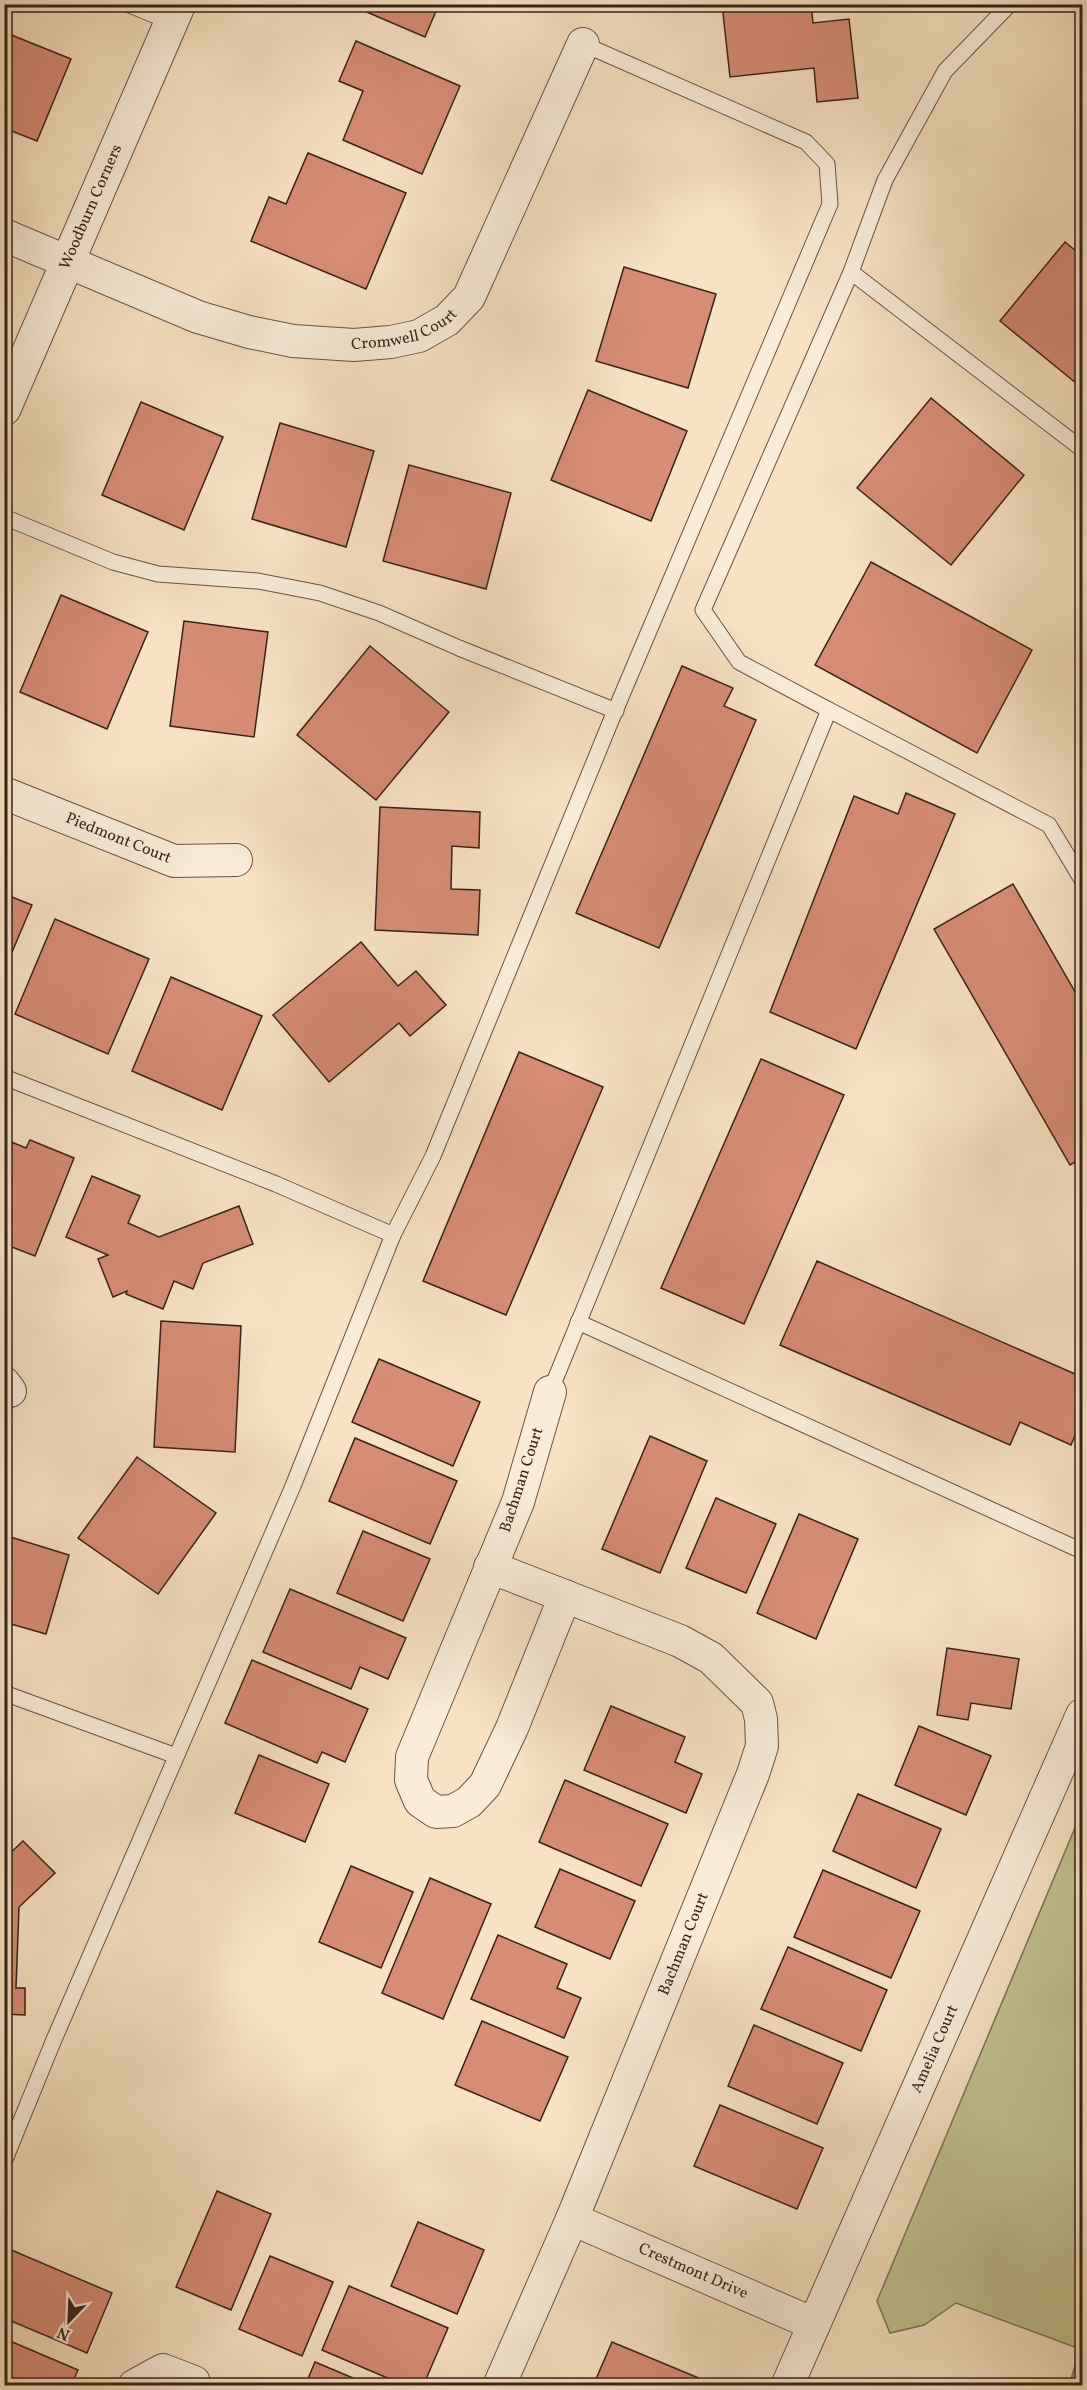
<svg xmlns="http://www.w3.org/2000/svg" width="1087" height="2390" font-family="Vollkorn,serif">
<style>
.green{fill:#c2c290;stroke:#7d7254;stroke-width:1.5}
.building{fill:#d68d74;stroke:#382219;stroke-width:1.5}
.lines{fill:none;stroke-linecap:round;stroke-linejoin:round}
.service-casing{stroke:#685243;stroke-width:17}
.minor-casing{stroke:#685243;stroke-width:34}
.tertiary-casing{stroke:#685243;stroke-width:35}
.service{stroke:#faecd7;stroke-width:15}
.minor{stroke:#faecd7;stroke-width:32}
.tertiary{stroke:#faecd7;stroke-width:33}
.labels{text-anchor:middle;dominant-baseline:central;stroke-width:4.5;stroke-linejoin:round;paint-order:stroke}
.street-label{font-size:16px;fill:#382219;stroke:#faecd7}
</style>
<rect width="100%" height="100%" fill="#f8e2c2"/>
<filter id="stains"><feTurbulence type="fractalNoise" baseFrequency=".00333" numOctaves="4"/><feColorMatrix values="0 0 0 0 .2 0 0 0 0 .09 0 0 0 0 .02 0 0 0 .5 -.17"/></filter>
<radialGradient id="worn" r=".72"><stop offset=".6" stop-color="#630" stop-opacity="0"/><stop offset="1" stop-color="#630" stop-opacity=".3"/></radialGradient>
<!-- green -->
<path class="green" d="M1082,1811v574l-13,1 11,-37 -124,-46 -32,22 -34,8 -13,-32z"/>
<!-- building -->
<g class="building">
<path d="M348,4h91l-14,33z"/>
<path d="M722,4h89l2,19 36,-4 9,79 -41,4 -3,-34 -84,9z"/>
<path d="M4,32l67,27 -34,82 -33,-13z"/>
<path d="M356,41l104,45 -38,88 -79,-34 20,-49 -24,-10z"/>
<path d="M308,153l98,40 -40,96 -115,-48 18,-44 17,7z"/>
<path d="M1065,242l17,14v132l-82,-67z"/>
<path d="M624,267l92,27 -28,94 -92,-27z"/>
<path d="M588,390l99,41 -36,90 -100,-41z"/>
<path d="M931,398l93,77 -73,90 -94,-77z"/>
<path d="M141,402l82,35 -39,93 -82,-35z"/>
<path d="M280,423l94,28 -28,96 -94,-28z"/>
<path d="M409,465l102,28 -25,96 -103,-28z"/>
<path d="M871,562l161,88 -55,103 -162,-88z"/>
<path d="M61,595l87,37 -41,97 -87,-37z"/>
<path d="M184,621l84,11 -14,105 -84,-11z"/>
<path d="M370,646l79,66 -73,88 -79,-65z"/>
<path d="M682,666l51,22 -9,18 32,14 -97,228 -83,-35z"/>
<path d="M906,793l49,21 -99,235 -86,-37 84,-216 44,18z"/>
<path d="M380,807l100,5 -1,36 -27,-2 -1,43 29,1 -2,45 -103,-5z"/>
<path d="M1013,884l69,120v154l-12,7 -136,-236z"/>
<path d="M4,894l28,11 -28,66z"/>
<path d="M55,919l94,40 -41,95 -93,-40z"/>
<path d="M361,942l37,44 18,-15 30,34 -36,31 -11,-13 -70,59 -56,-67z"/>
<path d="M171,977l91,39 -40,94 -90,-39z"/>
<path d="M519,1052l84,35 -97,228 -83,-34z"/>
<path d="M761,1059l83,36 -100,229 -83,-36z"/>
<path d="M4,1139l22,9 4,-8 44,18 -39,98 -31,-12z"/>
<path d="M92,1176l48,20 -12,27 31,14 80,-31 14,38 -50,19 -10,26 -19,-8 -11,28 -37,-15 1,-3 -14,6 -15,-38 10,-4 -42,-18z"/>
<path d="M817,1261l265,116v42l-11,26 -51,-23 -10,23 -230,-100z"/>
<path d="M161,1321l80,5 -6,126 -81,-5z"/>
<path d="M379,1359l101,43 -27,64 -101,-44z"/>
<path d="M650,1436l57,25 -47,112 -58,-24z"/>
<path d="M355,1438l102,43 -27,63 -101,-43z"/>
<path d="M137,1457l79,56 -58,81 -80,-56z"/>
<path d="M716,1498l60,26 -30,69 -60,-25z"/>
<path d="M799,1514l59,25 -42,100 -59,-26z"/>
<path d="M363,1531l67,28 -27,62 -66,-28z"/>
<path d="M4,1535l65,20 -23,79 -42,-12z"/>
<path d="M290,1589l116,49 -18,41 -28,-12 -9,22 -88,-37z"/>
<path d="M947,1648l72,11 -8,50 -40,-6 -3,17 -31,-5z"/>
<path d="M252,1660l116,49 -23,53 -23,-10 -5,11 -92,-40z"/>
<path d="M611,1706l74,31 -10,25 27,12 -16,39 -102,-43z"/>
<path d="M919,1726l72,30 -25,59 -71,-30z"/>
<path d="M259,1755l70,29 -24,58 -70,-29z"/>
<path d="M565,1780l103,44 -27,62 -102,-44z"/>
<path d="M858,1794l83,35 -25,59 -83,-37z"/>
<path d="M23,1841l32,32 -36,34 -3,81h9v27l-21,-1v-155z"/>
<path d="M351,1866l62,26 -32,76 -62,-26z"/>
<path d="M560,1869l75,32 -25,58 -75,-32z"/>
<path d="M823,1870l97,41 -29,67 -97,-41z"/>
<path d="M430,1878l61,26 -48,115 -61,-26z"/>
<path d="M498,1935l69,29 -10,24 24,10 -17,40 -93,-39z"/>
<path d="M788,1947l99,43 -26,61 -100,-42z"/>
<path d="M482,2021l86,36 -28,64 -85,-36z"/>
<path d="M754,2025l89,38 -26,61 -89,-38z"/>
<path d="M720,2105l103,43 -26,61 -103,-43z"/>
<path d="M217,2191l54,23 -40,96 -55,-23z"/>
<path d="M418,2222l66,28 -27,64 -66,-28z"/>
<path d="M9,2249l103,44 -25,60 -83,-35v-58z"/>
<path d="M270,2256l63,26 -31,74 -63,-27z"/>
<path d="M349,2286l99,42 -25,58h-17l-84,-36z"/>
<path d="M10,2341l68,29 -7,16h-67v-31z"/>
<path d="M612,2342l101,42 -1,2h-119z"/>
<path d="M315,2362l57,24h-67z"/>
</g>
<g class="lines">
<defs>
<g id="service">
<path d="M127,4l44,18"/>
<path d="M851,272l34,-92 60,-109 65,-67"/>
<path d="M4,517l109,45 45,12 100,7 62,12 59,20 80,35 157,63"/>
<path d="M829,710l-90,-48 -36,-52 148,-338 231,177"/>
<path d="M4,1077l272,107 117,51 -100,251 -240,556 -49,120"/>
<path d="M393,1235l40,-79 177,-433 220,-519 -3,-40 -21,-22 -223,-98"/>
<path d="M578,1322l504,229"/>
<path d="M550,1392l279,-682 220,115 33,55"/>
<path d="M4,1693l172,63"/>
</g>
<g id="minor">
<path id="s1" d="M4,235l194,82 51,15 44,9 61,4 37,-3 28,-6 28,-16 22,-23 114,-253"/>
<path id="s2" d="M4,793l170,68 62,-1"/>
<path d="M4,1383l6,8"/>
<path d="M550,1392l-32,110 -106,255 -1,23 9,21 16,11 17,-1 16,-9 16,-17 27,-57 53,-132"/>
<path d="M490,1567l190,74 31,17 46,45 4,16 1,27 -9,28 -181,445 -73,167"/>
<path id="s3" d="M572,2219l242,105"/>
<path d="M134,2386l29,-16 31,12 1,4"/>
<path id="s4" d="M787,2386l295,-671"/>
</g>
<g id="tertiary">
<path id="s5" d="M4,409l175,-405"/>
</g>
</defs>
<!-- service casing -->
<use href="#service" class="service-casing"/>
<!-- minor casing -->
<use href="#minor" class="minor-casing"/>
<!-- tertiary casing -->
<use href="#tertiary" class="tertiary-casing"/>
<!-- service -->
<use href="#service" class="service"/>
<!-- minor -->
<use href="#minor" class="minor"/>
<!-- tertiary -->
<use href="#tertiary" class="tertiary"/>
</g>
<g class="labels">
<!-- street labels -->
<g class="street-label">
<text stroke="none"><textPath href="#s5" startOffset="220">Woodburn Corners</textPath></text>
<text stroke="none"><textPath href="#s1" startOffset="423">Cromwell Court</textPath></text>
<text stroke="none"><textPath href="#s2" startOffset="123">Piedmont Court</textPath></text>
<text transform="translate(522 1480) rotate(-72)">Bachman Court</text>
<text transform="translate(684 1944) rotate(-68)">Bachman Court</text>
<text stroke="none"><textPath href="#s4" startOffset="368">Amelia Court</textPath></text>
<text stroke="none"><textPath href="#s3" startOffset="132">Crestmont Drive</textPath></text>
</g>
</g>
<!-- margin -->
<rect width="1087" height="2390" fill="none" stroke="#f8e2c2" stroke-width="24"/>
<rect x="6" y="6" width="1075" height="2378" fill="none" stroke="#382219" stroke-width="3"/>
<rect x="12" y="12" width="1063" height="2366" fill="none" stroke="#382219" stroke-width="1.5"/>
<!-- north arrow -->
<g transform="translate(69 2321) rotate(203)" stroke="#faecd7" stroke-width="4.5" paint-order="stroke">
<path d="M0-4.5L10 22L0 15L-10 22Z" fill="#382219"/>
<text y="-9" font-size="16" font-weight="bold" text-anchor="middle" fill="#382219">N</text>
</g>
<rect width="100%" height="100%" filter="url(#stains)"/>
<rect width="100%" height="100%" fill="url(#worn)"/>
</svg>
